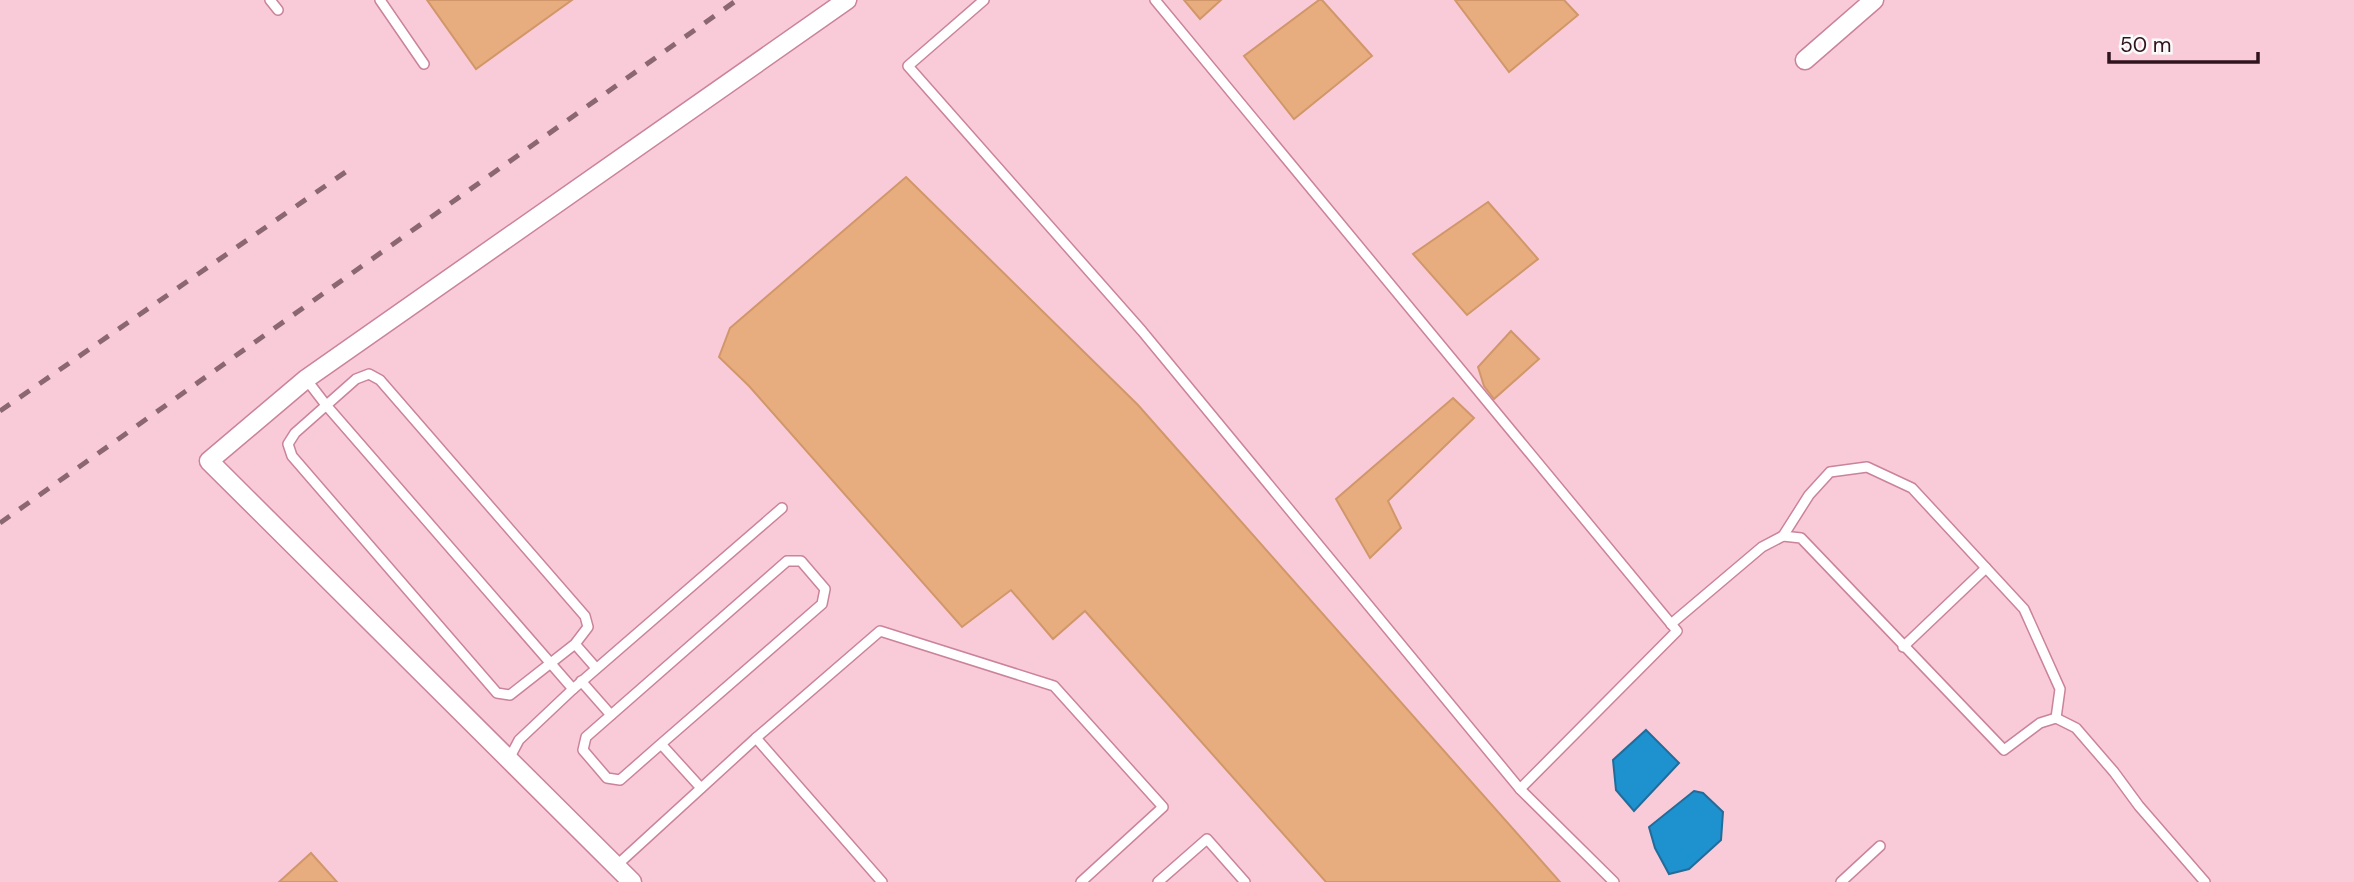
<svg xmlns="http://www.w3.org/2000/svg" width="2354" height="882" font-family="'DM Sans',sans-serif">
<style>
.water{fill:#1e91cf;stroke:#236c9a;stroke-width:2}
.building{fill:#e8ad7f;stroke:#d1976a;stroke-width:2}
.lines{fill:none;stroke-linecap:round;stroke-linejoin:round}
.service-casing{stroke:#ca839a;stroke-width:12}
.minor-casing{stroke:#ca839a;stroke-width:21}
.service{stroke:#fff;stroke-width:9}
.minor{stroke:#fff;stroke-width:18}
.rail{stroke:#8b6772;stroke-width:5;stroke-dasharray:12 12;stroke-linecap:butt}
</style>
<rect width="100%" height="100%" fill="#f9cbd8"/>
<!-- water -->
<g class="water">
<path d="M1646,730l33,33 -45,48 -18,-21 -3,-30z"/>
<path d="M1694,791l9,2 20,19 -2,28 -32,29 -20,5 -14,-26 -6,-21z"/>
</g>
<!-- building -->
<g class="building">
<path d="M427,0h145l-96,69z"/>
<path d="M1184,0h37l-21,19z"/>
<path d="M1319,0h3l50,56 -78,63 -50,-63z"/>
<path d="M1455,0h109l14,15 -69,57z"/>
<path d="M906,177l232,228 422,477h-234l-241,-271 -32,28 -42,-49 -49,37 -213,-241 -30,-29 11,-29z"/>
<path d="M1488,202l50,57 -71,56 -54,-61z"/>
<path d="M1511,331l28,28 -45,40 -10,-13 -6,-19z"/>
<path d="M1453,398l21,20 -86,83 13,27 -31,30 -34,-59z"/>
<path d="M311,853l26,29h-58z"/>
</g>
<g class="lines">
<defs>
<g id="service">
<path d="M270,0l8,10"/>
<path d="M380,0l44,64"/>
<path d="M984,0l-76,66 234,265 378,458 94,93"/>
<path d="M1155,0l522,631 -157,158"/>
<path d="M306,379l20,26 247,284"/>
<path d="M1783,536l26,-41 21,-23 37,-5 45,21 112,121 36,80 -4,29"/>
<path d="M1671,624l91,-77 21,-11 18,2 203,212 36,-27 16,-5 20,10 38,44 25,34 66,76"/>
<path d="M575,644l-65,51 -13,-2 -205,-237 -4,-12 7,-11 61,-54 13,-5 11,6 205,236 3,11 -13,17 21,24"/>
<path d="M1903,647l83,-79"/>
<path d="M581,681l30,34"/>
<path d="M756,738l126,144"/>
<path d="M661,744l-41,36 -13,-2 -24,-28 3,-13 201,-176h14l24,28 -3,15 -161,140 40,44"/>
<path d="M509,759l10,-19 54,-51 209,-181"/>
<path d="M616,866l140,-128 124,-107 174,55 109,121 -82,75"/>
<path d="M1158,882l49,-43 38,43"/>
<path d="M1841,882l39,-36"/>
</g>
<g id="minor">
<path d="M1805,60l69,-60"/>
<path d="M632,882l-423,-421 97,-82 541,-379"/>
</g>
</defs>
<!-- service casing -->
<use href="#service" class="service-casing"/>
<!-- minor casing -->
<use href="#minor" class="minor-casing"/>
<!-- service -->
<use href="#service" class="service"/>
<!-- minor -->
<use href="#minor" class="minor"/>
<!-- rail -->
<g class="rail">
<path d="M0,411l347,-240"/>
<path d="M0,523l737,-523"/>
</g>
</g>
<!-- scale -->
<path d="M2109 52v10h149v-10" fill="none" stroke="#2f141d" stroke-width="3.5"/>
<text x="2120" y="52" font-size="21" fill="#2f141d" stroke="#fafafa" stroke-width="5" paint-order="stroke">50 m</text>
</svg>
